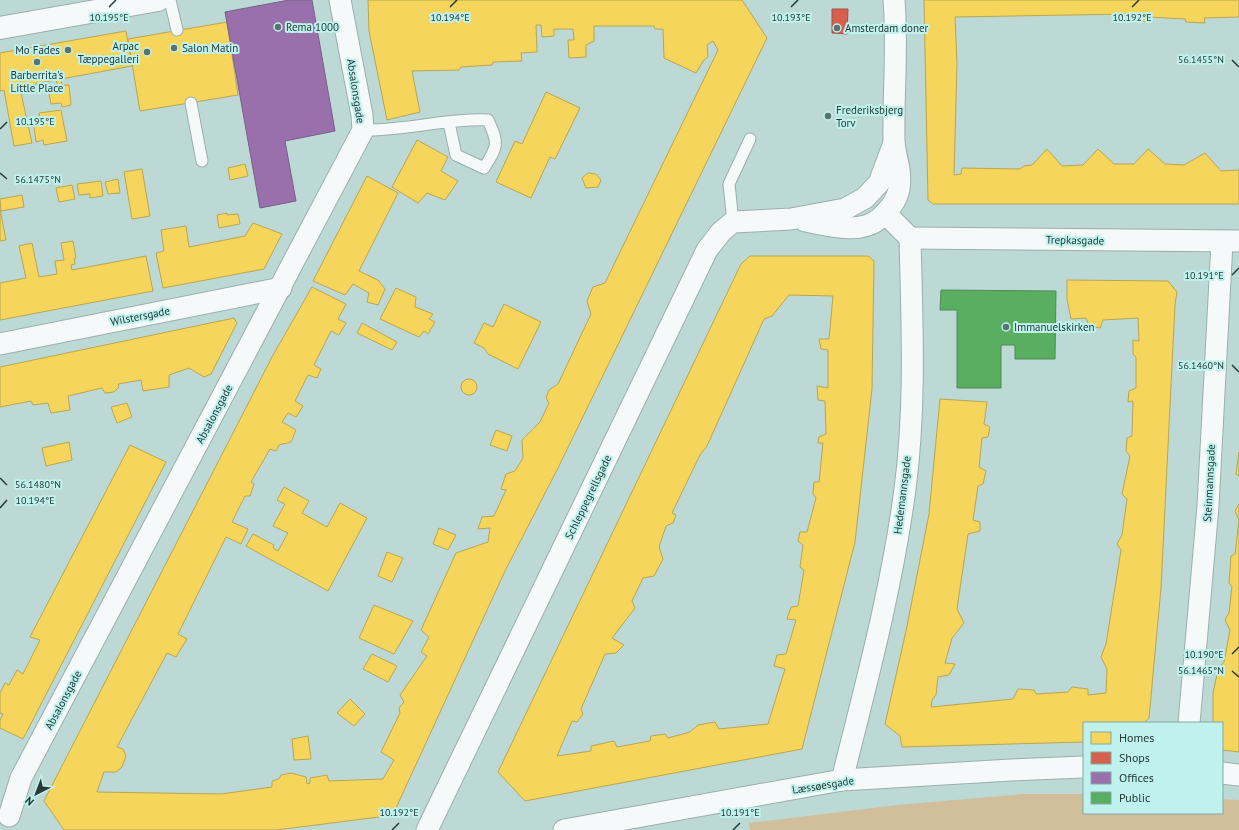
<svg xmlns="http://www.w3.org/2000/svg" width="1239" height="830" font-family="'PT Sans',sans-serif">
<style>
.green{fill:#d0bf9a}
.homes{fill:#f6d55c;stroke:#b8a651;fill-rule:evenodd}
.shops{fill:#d6604d;stroke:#a15547}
.offices{fill:#9970ab;stroke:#766088}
.public{fill:#5aae61;stroke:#4a8b55}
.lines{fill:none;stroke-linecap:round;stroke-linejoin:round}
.lane-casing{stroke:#9aafad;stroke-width:13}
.street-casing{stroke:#9aafad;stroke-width:23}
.secondary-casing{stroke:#9aafad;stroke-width:24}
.lane{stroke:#f5f9f9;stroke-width:11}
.street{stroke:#f5f9f9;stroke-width:21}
.secondary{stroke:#f5f9f9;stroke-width:22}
.ticks{fill:none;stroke:#263a38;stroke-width:1.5}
.poi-dot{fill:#5b726f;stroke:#bff2ed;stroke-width:1.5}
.labels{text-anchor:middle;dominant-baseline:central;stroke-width:4;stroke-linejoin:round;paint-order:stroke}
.poi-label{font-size:11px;fill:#263a38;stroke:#bff2ed;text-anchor:start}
.street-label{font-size:11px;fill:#263a38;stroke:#bff2ed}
.ticks-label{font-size:10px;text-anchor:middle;fill:#263a38;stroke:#bff2ed;stroke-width:4;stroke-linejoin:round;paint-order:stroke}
</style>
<rect width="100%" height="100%" fill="#bdd9d6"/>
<!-- green -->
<path class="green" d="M1023,794h61v19h138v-14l17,1v30h-489l-1,-7 149,-18z"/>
<!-- homes -->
<g class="homes">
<path d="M368,0h374l25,38 -209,430 -53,103 -109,237 -9,8 -111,14h-212l-20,-29 228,-444 40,-70 34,17 -8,15 8,4 -7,12 -8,-4 -17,34 7,4 -4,9 -9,-3 -13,26 8,5 -7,11 -8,-4 -6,9 14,8 -5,12 -12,3 -3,6 -6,-2 -19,33 3,2 -4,12h-5l-13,26 16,7 -7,15 -15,-7 -48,97 9,5 -11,18 -9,-4 -50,94 6,2 3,7 -4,11 -6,5h-12l-7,20 124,2 51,-7v-6l7,-2 2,-4 10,-2 15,4 1,7 3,-1v-5l17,-3 2,6 54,-2 11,-19 -13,-8 19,-39 -1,-5 5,-6 -4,-7 27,-39 -6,-4 8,-15 -8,-7 35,-77 32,-11 2,-14 -12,1 4,-12 12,-1 12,-26 -5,-1 5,-15 9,-3 8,-13 -1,-18 18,-18 9,-19 -3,-5 3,-8 9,-6 33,-70 -4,-13 6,-14 12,-4 113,-233 -5,-9 -6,4 1,12 -4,3 -8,13 -32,-15 -1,-29h-8l-1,-3h-60v15l-8,4v12l-17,1 -1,-18h6l-1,-11h-19v7l-12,1 -1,-12h-5l1,27 -16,1 1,8 -29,1 -1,3 -31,2 -2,3 -47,1 8,41 -33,8 -18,-89z"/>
<path d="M924,0h315v17l-35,1 1,5 -19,-1 -1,-3 -38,-2 -1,5 -16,-2 -1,-6 -174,3 2,47 -3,111 7,-1 1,-6 58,1 4,-3 8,-1 15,-16 15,17 21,-1 15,-16 16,15h20l14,-15 17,15 19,1 21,-12 16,18 18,-1v34h-306l-5,-4z"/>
<path d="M227,22l11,73 -98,16 -12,-72z"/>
<path d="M126,31l6,35 -71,13 1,6h7l2,20 -9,2 -1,-4 -10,1 -3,-16 10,-2 -2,-6 -21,4 1,6 -15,3 11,50 -18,3 -10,-56 -4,1v-38z"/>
<path d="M546,92l34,16 -25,51 -5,-2 -19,41 -35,-16 19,-41 7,3z"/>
<path d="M61,110l6,31 -23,4 -1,-5 -7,2 -3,-22 7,-1 -1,-6z"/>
<path d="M417,140l31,17 -7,14 17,10 -13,19 -18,-7 -9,10 -26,-16z"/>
<path d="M245,164l3,12 -18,4 -2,-12z"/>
<path d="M142,169l8,47 -18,3 -8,-47z"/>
<path d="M588,173l8,1 5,6 -3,7 -12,1 -4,-10z"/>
<path d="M367,176l31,17 -39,78 19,9 7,9 -7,16 -11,-3 2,-9 -16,-9 -8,11 -32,-14z"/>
<path d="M118,179l2,14 -12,1 -3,-12z"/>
<path d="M101,181l2,15 -13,2v-4l-11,1 -2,-11z"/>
<path d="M72,185l3,14 -16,3 -3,-14z"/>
<path d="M22,195l2,12 -23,4 -1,-12z"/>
<path d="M0,209l6,31 -6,1z"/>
<path d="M227,213v2l11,-1 2,10 -21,4 -2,-13z"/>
<path d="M253,223l29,11 -18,35 -101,19 -7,-35 8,-2 -3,-21 25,-4 3,21 56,-11z"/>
<path d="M73,241l3,17 -2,1 1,5 -4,1 1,5 74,-14 7,35 -153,29v-37l26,-5 -7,-32 13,-3 7,34 18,-3 -2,-13 9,-1 -3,-17z"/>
<path d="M750,256h118l6,5 -2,128 -17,153 -53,207 -277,52 -27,-29 243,-508zM789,295l44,1 -4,43h-10l2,10 7,1v38l-11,-2 1,14 7,1 1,33 -7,3 -1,6h5l-4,39h-5l-1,12 3,4 -9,34h-7l-2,9 5,4 -3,22 4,3 -6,36 -7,1 -4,12 9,1 -10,34 -9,1 -3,11 11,3 -17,55 -49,5 -4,-7 -17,3 -8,7 -22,6 -3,-4 -14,2 -1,5 -33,6 -3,-6 -23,5v5l-34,5 15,-35 5,1 6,-8 -2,-5 24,-55 11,-1 8,-8 -12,-7 23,-30 -3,-7 11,-23 11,-2 9,-17 -4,-12 7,-21 7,-3 3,-8 -4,-2 28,-58 7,-9 57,-127 8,-3z"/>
<path d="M1067,280l101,1 9,11 -2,13 -14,283 -12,130 -5,5h-60v19l-182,5 -2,-11 -15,-12 21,-93 23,-117 11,-115 47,3 -3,22 6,3 -2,10 -6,1 -3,29 7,4 -3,13 -5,2 -5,34 7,2v9l-12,3 -11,75 7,14 -12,15 -7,25 10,1 -6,11 -11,2 -2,18 -4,5 -1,7 82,-8 5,-10 16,1 2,4 32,-2 4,-5 16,2v6l18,-2 1,-24 -6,-12 5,-13 15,-94 -4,-6 5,-9 5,-36 -5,-5 8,-38 -4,-5 1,-13 5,-2 1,-35 -5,1 1,-11 7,-3v-31l-3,-3v-14l6,1 -1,-23 -35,2 -3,8 -11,-2 -3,-8 -15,1 -4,-20z"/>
<path d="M396,288l20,9 -1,10 18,7 -4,5 6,3 -7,12 -4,-3 -5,6 -39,-18z"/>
<path d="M504,304l37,18 -23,47 -30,-15 -4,-6 -10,-5 10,-20 9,4z"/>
<path d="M234,318l3,5 -26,51 -7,3 -15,-9 -20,7v12l-26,4 -2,-11 -23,4 1,3 -5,5 -9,1 -3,-5 -34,8 2,14 -19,3 -3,-10 -15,2 -2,-4 -31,6v-40z"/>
<path d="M362,323l35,19 -5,8 -35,-17z"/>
<circle cx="469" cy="387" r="8"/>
<path d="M127,403l5,14 -15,6 -6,-16z"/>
<path d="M496,430l16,6 -5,15 -17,-6z"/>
<path d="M69,442l3,18 -26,6 -4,-18z"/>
<path d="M130,445l36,17 -143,277 -23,-11v-8l3,-6 -3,-1v-20l5,-10 4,2 8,-15 6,4 17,-34 -10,-3z"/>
<path d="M1239,452v24l-3,-2z"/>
<path d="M284,487l25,14 -7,12 25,14 13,-24 27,15 -39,73 -82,-45 7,-12 21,11 -1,3 5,3 10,-18 -15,-7 12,-22 -8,-4z"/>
<path d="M1239,504v248l-17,-2v-27h-9v-30l5,-23 6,-8 6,-32 -5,-10 4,-7 3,-27 -3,-3 2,-27 4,-2 4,-34 -4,-9z"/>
<path d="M439,528l17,7 -8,15 -15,-6z"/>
<path d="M387,552l16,6 -11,24 -14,-6z"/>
<path d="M374,605l39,16 -19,33 -35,-16z"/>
<path d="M372,654l25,12 -9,16 -25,-13z"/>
<path d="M350,699l15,15 -11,12 -17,-13z"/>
<path d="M308,736l3,23 -17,1 -2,-21z"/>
</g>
<!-- shops -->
<path class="shops" d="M832,9h16l-1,25 -15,-1z"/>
<!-- offices -->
<path class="offices" d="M289,0h23l23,131 -50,10 11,60 -36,7 -35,-196z"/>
<!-- public -->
<path class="public" d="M941,290l115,1 -1,68h-40v-14h-14v43h-44v-78h-17z"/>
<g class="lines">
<defs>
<g id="lane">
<path d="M170,0l7,30"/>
<path d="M191,103l11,58"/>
<path d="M363,130c42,1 84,-12 125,-10 11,24 10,26 -4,48l-28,-13 -7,-32"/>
<path d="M733,222l-4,-38 21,-45"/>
</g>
<g id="street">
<path d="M805,221c23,4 55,14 74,-2 9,-7 18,-19 20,-30 3,-20 -4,-31 -5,-48 -1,-47 4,-95 0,-141"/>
<path d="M910,238l329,3"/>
<path d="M0,344l281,-56"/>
<path d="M1189,723l19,-217 14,-264"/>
<path d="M1222,773l17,2"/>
<path d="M842,780c24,-96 50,-192 63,-291 11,-83 7,-167 5,-251l-25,-25"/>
<path d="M9,816l12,-38 342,-648 -1,-15 -22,-115"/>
<path d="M427,830l280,-580 14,-18 12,-10 58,-3 54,-10 20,-11 14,-15 15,-40"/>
<path d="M564,830l278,-50 169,-10 73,-3"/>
</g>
<path id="secondary" d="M0,28l158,-28"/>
</defs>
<!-- lane casing -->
<use href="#lane" class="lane-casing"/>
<!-- street casing -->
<use href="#street" class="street-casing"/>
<!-- secondary casing -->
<use href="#secondary" class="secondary-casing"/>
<!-- lane -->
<use href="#lane" class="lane"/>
<!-- street -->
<use href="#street" class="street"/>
<!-- secondary -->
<use href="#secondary" class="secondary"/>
</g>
<!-- ticks -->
<path class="ticks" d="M109,7l7,-7M450,7l7,-7M791,7l7,-7M1132,7l7,-7M1232,60l7,7M0,129l7,-7M0,173l7,6M1232,275l7,-7M1232,365l7,7M0,478l7,7M0,508l7,-8M1232,654l7,-7M1232,671l7,6M392,830l7,-7M733,830l7,-7"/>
<!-- markers -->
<g class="poi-dot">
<circle cx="278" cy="27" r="4"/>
<circle cx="837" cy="28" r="4"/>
<circle cx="174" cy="48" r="4"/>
<circle cx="68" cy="50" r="4"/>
<circle cx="147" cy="52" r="4"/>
<circle cx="37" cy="62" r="4"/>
<circle cx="828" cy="116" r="4"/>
<circle cx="1006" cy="327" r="4"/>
</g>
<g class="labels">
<!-- poi labels -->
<g class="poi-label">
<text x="286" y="27">Rema 1000</text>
<text x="845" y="28">Amsterdam doner</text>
<text x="139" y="46" text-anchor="end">Arpac<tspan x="139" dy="13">Tæppegalleri</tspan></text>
<text x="182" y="48">Salon Matin</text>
<text x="60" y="50" text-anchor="end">Mo Fades</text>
<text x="37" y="75" text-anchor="middle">Barberrita's<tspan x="37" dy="13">Little Place</tspan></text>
<text x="836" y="110">Frederiksbjerg<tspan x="836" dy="13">Torv</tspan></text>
<text x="1014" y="327">Immanuelskirken</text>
</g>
<!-- street labels -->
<g class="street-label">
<text transform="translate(356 91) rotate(81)">Absalonsgade</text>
<text transform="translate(1075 240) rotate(1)">Trepkasgade</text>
<text transform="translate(140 316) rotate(-11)">Wilstersgade</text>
<text transform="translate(214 414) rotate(-62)">Absalonsgade</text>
<text transform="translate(1209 483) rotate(-87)">Steinmannsgade</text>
<text transform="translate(902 495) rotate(-83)">Hedemannsgade</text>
<text transform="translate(588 497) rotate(-64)">Schleppegrellsgade</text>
<text transform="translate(63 700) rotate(-62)">Absalonsgade</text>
<text transform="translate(823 785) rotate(-9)">Læssøesgade</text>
</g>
</g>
<g class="ticks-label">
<text x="109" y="21">10.195°E</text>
<text x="450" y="21">10.194°E</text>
<text x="791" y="21">10.193°E</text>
<text x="1132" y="21">10.192°E</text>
<text x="1201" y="63">56.1455°N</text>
<text x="35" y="125">10.195°E</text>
<text x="38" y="183">56.1475°N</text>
<text x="1204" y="279">10.191°E</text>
<text x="1201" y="369">56.1460°N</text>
<text x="38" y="488">56.1480°N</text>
<text x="35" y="504">10.194°E</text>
<text x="1204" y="658">10.190°E</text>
<text x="1201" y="674">56.1465°N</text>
<text x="399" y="816">10.192°E</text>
<text x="740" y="816">10.191°E</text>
</g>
<!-- legend -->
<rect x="1083" y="722" width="140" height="92" fill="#bff2ed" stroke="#82a8a5"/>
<rect x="1091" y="732" width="20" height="12" fill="#f6d55c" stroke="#82a8a5"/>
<text x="1119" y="742" font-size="12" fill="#263a38">Homes</text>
<rect x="1091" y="752" width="20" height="12" fill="#d6604d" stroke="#82a8a5"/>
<text x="1119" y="762" font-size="12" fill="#263a38">Shops</text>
<rect x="1091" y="772" width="20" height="12" fill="#9970ab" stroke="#82a8a5"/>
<text x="1119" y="782" font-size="12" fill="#263a38">Offices</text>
<rect x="1091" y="792" width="20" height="12" fill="#5aae61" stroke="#82a8a5"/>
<text x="1119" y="802" font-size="12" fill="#263a38">Public</text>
<!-- north arrow -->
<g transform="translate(36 794) rotate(222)" stroke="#bff2ed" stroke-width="3" paint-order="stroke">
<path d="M0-3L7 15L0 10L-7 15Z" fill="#263a38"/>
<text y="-6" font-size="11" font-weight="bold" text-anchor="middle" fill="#263a38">N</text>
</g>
</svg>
